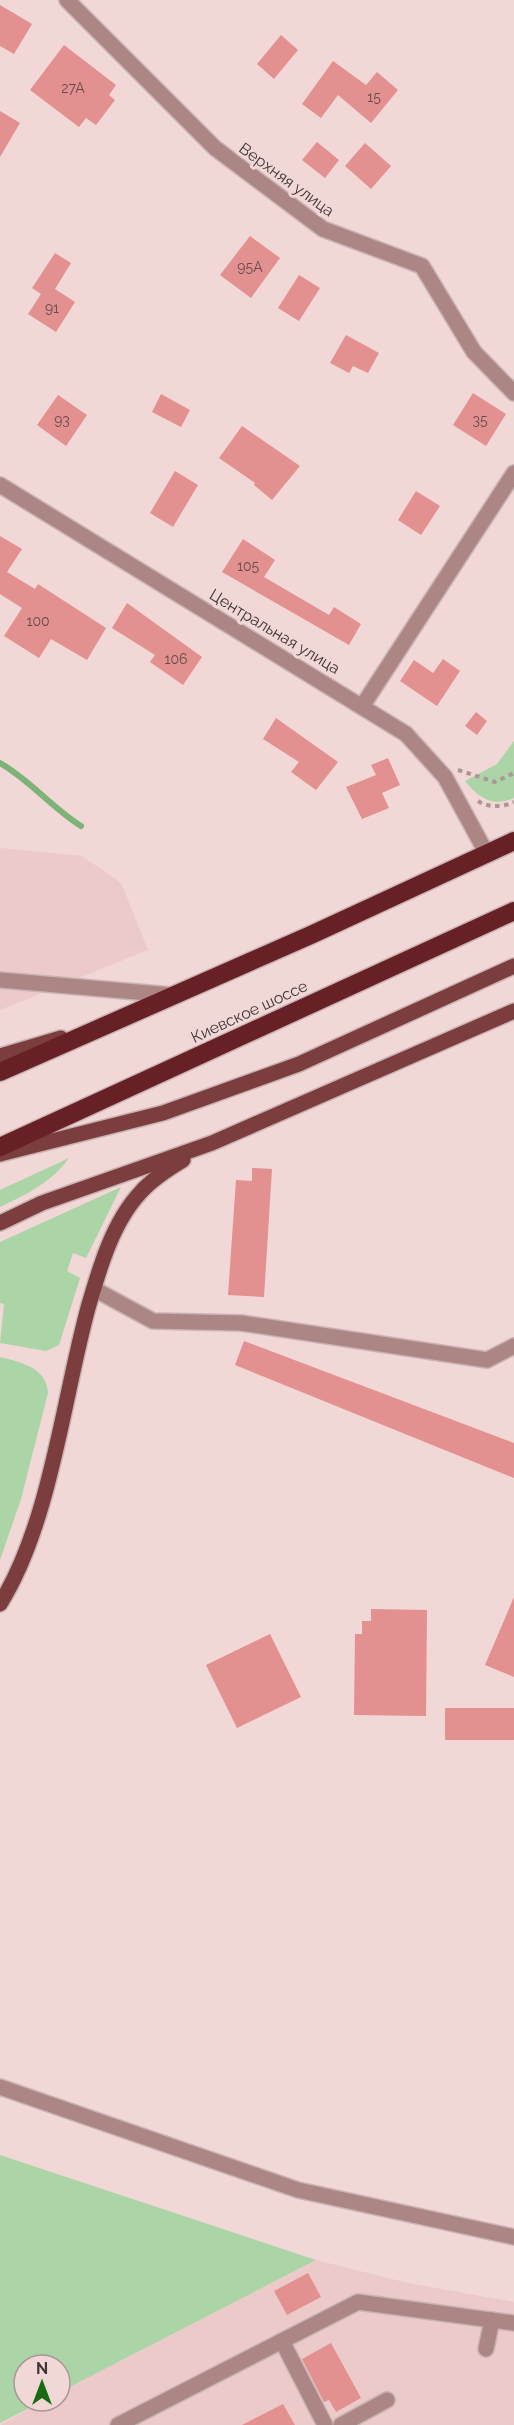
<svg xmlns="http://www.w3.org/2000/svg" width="514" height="2425" font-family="Raleway,sans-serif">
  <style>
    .built { fill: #eccac9 }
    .green { fill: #abd5a6 }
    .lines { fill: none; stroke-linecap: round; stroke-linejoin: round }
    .stream { stroke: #7db377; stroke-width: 6 }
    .building { fill: #e39090 }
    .minor-casing { stroke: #cab3b3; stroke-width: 18 }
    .major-casing { stroke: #cab3b3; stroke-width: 18 }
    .highway-casing { stroke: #cab3b3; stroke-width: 21 }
    .path { stroke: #aa9796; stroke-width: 4; stroke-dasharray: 4.5 4.5; stroke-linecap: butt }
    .minor { stroke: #ab8685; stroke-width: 15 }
    .major { stroke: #7b3d3e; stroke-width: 15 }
    .highway { stroke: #672025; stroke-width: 18 }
    .labels { text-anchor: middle; stroke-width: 6; stroke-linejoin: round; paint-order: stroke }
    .number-label { font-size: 14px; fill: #684c4c }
    .street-label { font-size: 16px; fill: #3f3535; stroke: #f1d7d6 }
  </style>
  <rect width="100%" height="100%" fill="#f1d7d6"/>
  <g class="built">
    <path d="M0 848 82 856 121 883 148 950 0 1010Z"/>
    <path d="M316 2260 408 2283 514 2302V2425H0L43 2401H60V2392Z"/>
  </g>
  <g class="green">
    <path d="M514 741V798C492 808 478 797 465 781L497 764Z"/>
    <path d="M69 1158C51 1183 27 1194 0 1207V1190Z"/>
    <path d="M121 1187 86 1258 73 1253 67 1271 80 1278 59 1345 46 1351 0 1343 4 1304 0 1303V1242Z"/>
    <path d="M0 1357C21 1362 47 1368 48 1393L21 1499 0 1560Z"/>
    <path d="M0 2155 316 2260 60 2392V2365H24V2401H43L0 2423Z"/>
  </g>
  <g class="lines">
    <path class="stream" d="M0 763C30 780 52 808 81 826"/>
  </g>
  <g class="building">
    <path d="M0 5 32 24 14 54 0 46Z"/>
    <path d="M281 35 298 50 274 79 257 64Z"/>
    <path d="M64 45 116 85 109 95 115 100 96 125 86 118 79 127 30 90Z"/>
    <path d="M333 61 366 85 377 72 398 90 371 123 338 95 321 118 302 104Z"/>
    <path d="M0 111 20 123 0 157Z"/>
    <path d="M317 142 339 160 325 178 302 160Z"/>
    <path d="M365 143 391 166 371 189 345 166Z"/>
    <path d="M250 236 280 258 251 298 220 275Z"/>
    <path d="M55 253 71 263 55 289 75 302 56 332 28 314 41 294 32 288Z"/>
    <path d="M299 275 320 288 299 321 278 308Z"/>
    <path d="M346 335 379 353 368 373 353 366 349 373 330 363Z"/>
    <path d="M473 393 506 414 486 446 453 425Z"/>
    <path d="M161 394 190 410 181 427 152 412Z"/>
    <path d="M58 395 87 415 66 446 37 425Z"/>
    <path d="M242 426 300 466 272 500 254 485 255 483 219 458Z"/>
    <path d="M175 471 198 485 173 527 150 513Z"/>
    <path d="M416 491 440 506 421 535 398 520Z"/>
    <path d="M0 536 22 549 7 572 35 589 38 584 106 628 87 660 51 639 39 658 4 636 22 608 0 594Z"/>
    <path d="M243 539 275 560 264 577 329 615 334 607 361 624 349 645 222 572Z"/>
    <path d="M127 603 202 657 183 685 150 662 155 655 112 628Z"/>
    <path d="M443 659 460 671 437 706 400 681 414 660 433 673Z"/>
    <path d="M476 712 487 721 477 735 465 726Z"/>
    <path d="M276 718 338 762 316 790 291 772 299 762 263 739Z"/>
    <path d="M388 758 400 785 382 793 389 808 362 819 346 787 376 775 371 765Z"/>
    <path d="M252 1168 272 1169 264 1297 228 1295 236 1180 252 1181Z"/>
    <path d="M244 1341 514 1443V1478L235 1365Z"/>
    <path d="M514 1597V1677L485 1665Z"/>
    <path d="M371 1609 427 1610 426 1716 354 1715 355 1634H362V1621H371Z"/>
    <path d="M270 1634 301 1697 237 1728 206 1665Z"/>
    <rect x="445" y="1708" width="69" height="32"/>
    <path d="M308 2273 321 2297 287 2315 274 2291Z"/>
    <path d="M331 2343 361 2398 336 2412 329 2400 324 2402 302 2359Z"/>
    <path d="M283 2404 295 2425H242Z"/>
  </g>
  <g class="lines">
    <g class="minor-casing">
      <g id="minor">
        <path d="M67 0 215 148 323 229 422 266 474 352 514 393"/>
        <path d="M0 485 406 734 445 777 487 854"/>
        <path d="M363 705 514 473"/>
        <path d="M0 980 171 995"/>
        <path d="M94 1289 153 1321 241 1323 487 1360 514 1346"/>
        <path d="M0 2087 298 2190 514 2237"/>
        <path d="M282 2341 325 2425"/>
        <path d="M486 2349 492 2320"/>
        <path d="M118 2425 358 2302 514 2323"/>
        <path d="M341 2425 387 2400"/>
      </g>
    </g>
    <g class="major-casing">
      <g id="major">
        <path d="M0 1056 61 1038"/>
        <path d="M0 1154 163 1113 299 1064 514 966"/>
        <path d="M0 1223 42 1203 212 1143 514 1011"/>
        <path d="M0 1604C50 1524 63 1400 88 1308 99 1270 112 1223 140 1193 151 1180 168 1169 183 1160"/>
      </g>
    </g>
    <g class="highway-casing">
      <g id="highway">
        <path d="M0 1072 313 934 514 841"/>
        <path d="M0 1147 514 911"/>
      </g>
    </g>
    <g class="path">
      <path d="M458 770 495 782 514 773"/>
      <path d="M478 801C488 808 503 807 514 802"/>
    </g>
    <use href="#minor" class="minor"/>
    <use href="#major" class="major"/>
    <use href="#highway" class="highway"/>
  </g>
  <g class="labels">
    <g class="number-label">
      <text x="73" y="93">27А</text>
      <text x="374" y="102">15</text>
      <text x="250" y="272">95А</text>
      <text x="52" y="313">91</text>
      <text x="62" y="425">93</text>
      <text x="480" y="425">35</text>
      <text x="248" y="571">105</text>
      <text x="38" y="626">100</text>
      <text x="176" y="664">106</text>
    </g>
    <g class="street-label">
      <text transform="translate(287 179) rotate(36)" y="6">Верхняя улица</text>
      <text transform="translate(275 631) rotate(31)" y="6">Центральная улица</text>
      <text transform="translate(249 1011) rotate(-25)" y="6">Киевское шоссе</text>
    </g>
  </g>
  <g transform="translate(42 2383)"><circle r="28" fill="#f1d7d6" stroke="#aa9696" stroke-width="1.5"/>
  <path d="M0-4.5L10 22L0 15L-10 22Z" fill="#176b12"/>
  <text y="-9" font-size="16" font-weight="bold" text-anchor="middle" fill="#3f3535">N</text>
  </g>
</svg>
